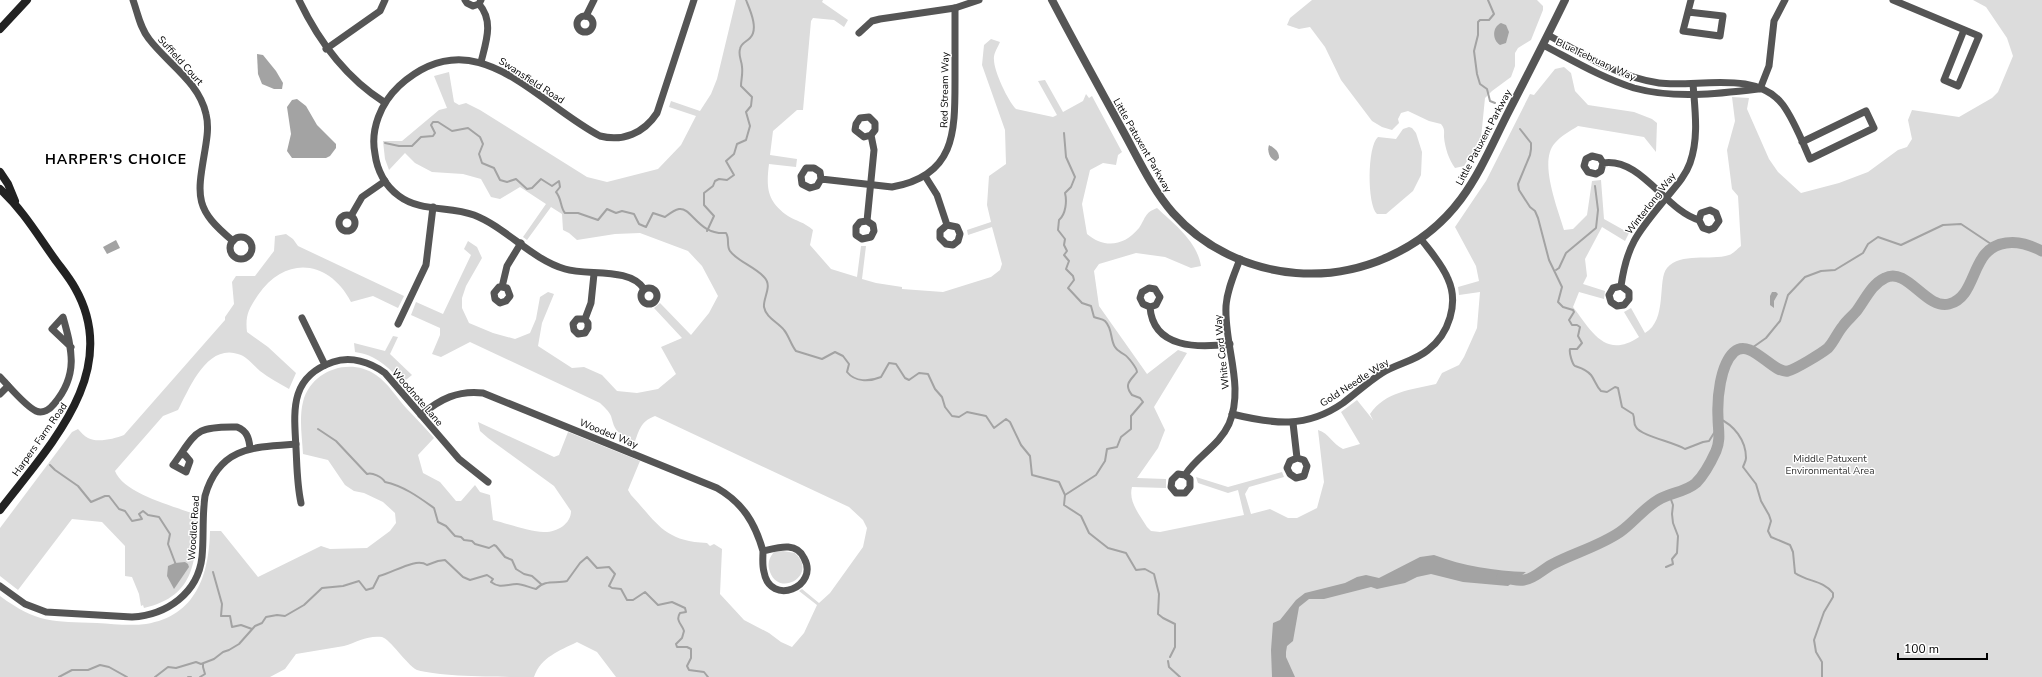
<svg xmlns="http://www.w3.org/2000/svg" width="2042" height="677" font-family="'Nunito Sans',sans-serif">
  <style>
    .green { fill: #dcdcdc }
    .water { fill: #a3a3a3 }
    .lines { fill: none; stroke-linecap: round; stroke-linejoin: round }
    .stream { stroke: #a3a3a3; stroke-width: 2 }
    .river { stroke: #a3a3a3; stroke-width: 11 }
    .minor { stroke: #555; stroke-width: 7 }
    .tertiary { stroke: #555; stroke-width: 8 }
    .secondary { stroke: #222; stroke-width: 8 }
    .labels { text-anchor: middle; stroke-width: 3; stroke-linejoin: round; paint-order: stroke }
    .street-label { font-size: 10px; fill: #000; stroke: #fff }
    .park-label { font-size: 10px; fill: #333; stroke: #fff }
    .district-label { font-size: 14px; font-weight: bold; letter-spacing: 1px; fill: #000; stroke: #fff }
  </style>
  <rect width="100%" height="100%" fill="#fff"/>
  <g class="green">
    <path d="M736 0H823L822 2 848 20 844 27 834 20 813 18 811 21 803 110H797L773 131 770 155 797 159 796 167 769 164C766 188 767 201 788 216 796 221 804 222 813 230L810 245 831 269 857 277 861 246H866L862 279 876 283 902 287V289L943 292 991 277 1000 270 1002 264 992 227 968 235 967 230 991 222 987 205 989 176 1006 164 1005 130 982 65 984 45 991 39 1000 42C998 47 993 54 994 60 994 71 1008 101 1016 109L1053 117 1057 115 1038 81 1045 80 1063 112 1083 101 1086 94 1089 98 1092 96 1122 152 1118 155 1116 165 1103 163 1090 170 1082 204 1087 234C1105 249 1124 246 1139 228 1146 218 1144 213 1157 208 1174 224 1197 241 1201 266L1191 268 1165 257 1136 253 1099 264 1094 271 1099 306 1147 374 1178 350 1187 353 1154 407 1165 430 1158 448 1137 478 1166 479V488L1132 487C1128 502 1140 515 1147 527L1151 531 1160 532 1244 515 1238 490 1228 493 1198 483 1196 477 1228 487 1282 472 1284 477 1249 487 1245 494 1251 514 1270 509 1288 518H1297L1317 508 1324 482 1318 430C1329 433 1332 444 1343 449L1360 444 1341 412 1357 400 1373 420 1370 414C1386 391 1411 390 1436 384L1442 373 1459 365 1464 357 1477 328 1480 292 1459 295 1458 287 1479 281 1476 266 1455 227 1486 181 1530 94 1534 95 1555 69 1564 67 1571 73 1575 91 1588 105 1634 112 1652 119 1657 123 1656 152 1644 137 1578 126C1570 131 1561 136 1555 143 1538 161 1558 209 1564 230L1573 229 1587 215 1592 181 1601 180 1604 219 1629 233 1625 241 1602 227 1585 259 1587 276 1583 284 1605 291 1604 299 1579 292 1573 307C1591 330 1605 360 1639 337L1624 312 1631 308 1645 333C1668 320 1657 279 1667 268 1681 252 1710 261 1729 255 1733 254 1737 249 1741 246L1738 196 1732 189 1727 150 1735 121 1732 97 1749 98 1747 109 1769 159 1778 172 1801 193 1839 183 1868 172 1898 150 1907 147 1912 139 1908 120 1912 110 1959 117 1992 98 1998 92 2013 56 2007 38 1986 7 1973 0H2042V677H616L597 652 577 642C559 651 541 657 534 677 506 677 440 677 417 670 406 664 390 639 382 637 368 635 357 642 344 646 328 649 312 651 296 654L285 669 270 677H0V596C38 624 52 621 97 623 113 624 130 626 146 624 196 616 209 575 210 531H221L258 577 321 546 330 549 367 548 390 531 396 523 395 513 383 502 364 493 354 491 345 485 328 460 303 454C302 437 299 418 303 402 311 370 350 357 376 375 388 383 397 398 407 409 416 418 425 428 434 438L418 455 423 473 440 482 456 501H461L475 485 480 492 490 495 493 520C505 523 534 533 545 532 557 532 571 524 571 511L554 486 488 438 480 431 478 422 554 457 559 455 568 432 640 461 628 490 631 495C658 524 664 541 707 543L710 546 714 544 722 549 720 594 744 620 769 633 781 642 792 647 804 633 817 605 799 591 802 589 819 603 830 593 863 547 867 528 863 520 849 507 655 416C639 422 639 432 633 447L622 442 624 436C614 430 614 426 611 416 609 411 604 407 600 403L470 342 441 357 432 354 440 335V328L411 315 416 302 443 314 471 255 464 249 468 241 477 247 482 258 466 286 462 298V308L469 323 493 333 515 339 530 333 536 319 540 297 548 292 554 294 542 323 538 346 572 368 584 367 602 375 617 391 637 393 658 389 676 374 661 347 682 338 654 308 660 303 691 335 709 313 718 296 702 266 688 251 640 233 615 234 577 240 569 233 563 230 562 214 551 207 527 240 523 237 546 204 520 187 500 199 491 197 481 179 463 174 432 172 415 163 405 153 389 170 385 159 383 141H402L439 110 447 108 434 76 449 72 454 102 459 105 466 103 480 110 587 177 607 182 658 169 681 145 696 116 669 107 671 101 700 111 711 94 717 79Z"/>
    <path d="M1312 0H1537L1543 6V10L1531 40 1518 48 1515 53V66L1511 77 1492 91 1485 98 1481 138 1464 166 1455 168C1449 160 1445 148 1444 137 1444 131 1445 129 1441 124L1429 121 1408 111 1401 113 1398 119 1399 123 1392 130 1382 127 1372 121 1341 80 1325 47 1310 27 1299 29 1287 25 1290 18Z"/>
    <path d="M1409 127 1412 128 1416 133 1422 152 1421 175 1413 191 1386 214H1377C1367 205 1367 146 1378 137L1396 139 1403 129Z"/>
    <path d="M286 234 293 239 298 246 404 296 398 308 373 296 351 302C329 260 286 255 258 295 249 309 245 315 247 332L268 347 296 373 289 389C279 383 269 378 260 371 254 366 248 358 241 355 208 341 190 387 178 410L163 416 115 471C124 494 174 506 197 515 196 558 197 596 144 608L143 605 141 606 139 594 132 577 125 576V546L102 522 72 519 18 590 0 576V528L72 432 78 429C81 432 84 436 88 438 97 443 114 439 124 435L225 320V317L234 304 232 282 236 276H255L274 251 275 236Z"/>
    <path d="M393 336 398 337 390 354 412 375 402 383C389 367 376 355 355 352L354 343 385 351Z"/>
    <path d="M783 551 795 553C819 575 779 598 770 572 767 564 769 558 774 552Z"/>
  </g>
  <g class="water">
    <path d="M1501 23 1506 25 1509 32 1506 43 1500 45C1492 40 1492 27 1501 23Z"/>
    <path d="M257 54 263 55 276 71 283 83 282 89H274L262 84 258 74Z"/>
    <path d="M297 99 306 106 317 125 336 144V148L330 156 326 158H292L287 151 291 134 287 107 292 100Z"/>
    <path d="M1269 145C1274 148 1279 151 1279 158L1276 161C1269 159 1267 150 1269 145Z"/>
    <path d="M116 240 120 248 107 254 103 247Z"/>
    <path d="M1772 292H1776L1778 294 1774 301V308L1770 305V296Z"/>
    <path d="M1434 555C1463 566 1495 571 1526 572L1508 586 1463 582 1431 574 1417 577 1405 583 1377 589 1371 587 1324 599H1309L1299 607 1293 641 1287 646 1286 652V657L1295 677H1272L1271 650 1273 623 1280 620 1296 600 1305 593 1345 583 1357 577 1366 575 1379 578 1420 557Z"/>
    <path d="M185 562 188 564 189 567 174 589 167 576 168 566 175 563Z"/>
  </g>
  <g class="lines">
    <g class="stream">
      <path d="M1488 0 1494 14 1489 20H1480L1478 22V35L1474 51 1477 74 1480 84 1487 89 1490 101 1495 103"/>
      <path d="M1520 129 1531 143V149L1530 155 1518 184 1519 190 1530 207 1535 211 1538 218 1549 260 1562 287 1558 302 1563 307 1573 310 1574 312 1569 320 1572 325H1577L1580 327 1578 336 1582 343 1577 349H1570C1569 352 1572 364 1575 366 1581 368 1586 369 1591 375 1595 380 1596 386 1601 391L1607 392 1615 387 1618 388 1622 407 1633 414C1635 419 1633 423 1636 427 1641 436 1674 442 1685 449L1703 442 1709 441 1719 425"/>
      <path d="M1064 133 1066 157 1075 177 1071 187 1065 193C1067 201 1066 214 1059 220L1058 230 1065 239 1064 245 1067 251 1064 255 1069 261 1066 269 1073 276 1074 280 1068 288 1082 303 1091 306 1094 317C1098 319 1102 318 1105 321 1113 329 1110 340 1115 347 1117 351 1121 352 1125 355 1128 357 1137 368 1137 372 1131 380 1123 384 1132 395L1140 398 1143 402 1131 416V429L1121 437 1117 447 1107 449 1105 461 1096 475 1065 495"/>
      <path d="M385 143 399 146H412L421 137 433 136 435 133 431 125 433 122H438L452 131 468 128 480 137 483 144 479 154 482 163 494 168 500 180 507 182 516 179 527 189 532 188 541 179 552 186 559 181 560 187 556 192C562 199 560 207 565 213H578L598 220 607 209 616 213 622 211 634 214 639 224 646 227 653 213 665 217C669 214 674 210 679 209 692 207 698 235 726 233 730 239 726 245 730 251 737 261 755 267 764 277 773 286 763 297 764 307 766 318 778 322 784 330 789 336 791 345 796 351L822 359 835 352 843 356 849 364 847 372C855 382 869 382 881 377L889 363 896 364 905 378 909 380 919 373 928 374 935 389 942 397 945 407 952 416 959 417 967 412 986 416 994 428 1006 419 1010 422 1021 445 1030 456 1032 475 1059 482 1065 495 1064 505 1081 516 1089 533 1108 548 1126 553 1136 570 1145 569 1154 574 1159 594 1158 614 1163 618 1175 624V647L1170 657"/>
      <path d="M707 231 714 216 704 205V193L713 186 715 181 719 179 727 180 734 175 726 161 734 154 737 144 746 140 750 126 746 112 751 106 752 97 741 86C741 80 743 74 742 67 742 61 738 56 740 49 741 43 746 42 750 38 759 29 750 10 746 0"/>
      <path d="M1556 270 1559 268 1566 253 1596 228 1598 210 1595 186"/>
      <path d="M1749 350 1766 338 1780 321 1788 295 1805 277 1821 271 1835 270 1863 253 1868 244 1878 237 1901 245 1943 225 1961 224 1991 244H1998"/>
      <path d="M1718 418C1734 425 1746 440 1746 458 1746 461 1744 464 1743 467L1756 484 1761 501 1769 515 1771 521 1768 531 1771 537 1790 545 1793 552 1795 573C1808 582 1823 580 1833 593V597L1824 612 1814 640 1816 652 1822 662V677"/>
      <path d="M318 429 336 441 367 474C372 472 382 477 385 482 404 486 420 498 434 508L438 522 446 526 455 536 461 537 464 540 472 541 475 544 489 548 494 545 496 546 505 557 512 560 516 569 524 574 532 576 541 584"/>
      <path d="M50 465 55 470 78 486 91 502 105 496H109L119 509 125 511 132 521 142 519 139 514 143 511 148 515 159 517 170 534 168 544 176 565"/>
      <path d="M1666 567 1673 564 1672 559 1677 553 1678 536 1673 523 1672 514 1673 505 1669 494"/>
      <path d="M213 572 222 604 221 616H230L232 627 241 625 252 629"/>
      <path d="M1168 661 1169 667 1180 677"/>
      <path d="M59 677 72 670H88L100 665 109 667 127 677"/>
      <path d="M155 677 168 667 176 668 196 662 201 664 214 659 223 652 229 650 239 644 255 626 262 623 266 617 277 615 285 616 304 605 322 588 343 586 359 581 366 590 373 588 379 576C393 573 416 557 427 565L438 561 445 560 463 577 470 580 487 575 493 579 491 582C500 589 507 584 517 584 523 584 530 588 536 589 545 579 556 584 567 581L580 563 587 557 597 568 609 567 615 574 609 586 612 588 621 589 627 600H633L645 592 658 605 672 602 685 608 686 612 680 613C675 621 682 624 684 631L682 638 676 644 677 647H687L691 649V658L687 666 689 670 704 672 708 677"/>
      <path d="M188 677H191"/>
      <path d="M200 677 205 674 203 667V664"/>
    </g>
    <path class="river" d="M1502 577C1509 579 1517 581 1524 580 1534 579 1542 570 1551 565 1573 553 1598 547 1620 532 1633 523 1643 509 1658 500 1669 493 1686 492 1696 483 1704 475 1711 462 1716 451 1721 439 1718 430 1718 417 1717 399 1720 365 1734 352 1751 337 1772 374 1788 371 1796 369 1822 353 1828 348 1834 342 1837 333 1843 326 1847 320 1854 315 1858 309 1866 298 1872 284 1885 278 1907 266 1926 310 1949 304 1979 296 1969 248 2006 243 2019 241 2030 245 2042 251"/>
    <g class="minor">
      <path d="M133 0C138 14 140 28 149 39 168 64 199 82 206 114 209 126 207 138 205 150 197 197 194 209 233 241"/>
      <path d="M299 0C319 42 345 77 384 102"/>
      <path d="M465 0 467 3 473 6 479 4 481 0"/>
      <path d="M1893 0 1979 36 1958 86 1944 80 1964 30"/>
      <path d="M479 4C494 21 486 42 481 62"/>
      <path d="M1688 12 1723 16 1720 36 1683 31 1691 0"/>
      <path d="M586 16 594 0"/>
      <circle cx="585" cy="24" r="8"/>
      <path d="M859 33 872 21 880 19 955 8 979 0"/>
      <path d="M1548 35C1583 54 1618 77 1659 83 1696 88 1756 69 1783 105 1794 120 1802 141 1810 159L1874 128 1866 111 1802 142"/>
      <path d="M1543 45C1572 60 1602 78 1634 88 1674 99 1717 94 1758 89"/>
      <path d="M326 49 380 11 385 0"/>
      <path d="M1760 89 1769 66 1774 21 1785 0"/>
      <path d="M1603 163 1601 171 1596 174 1588 172 1584 166 1586 159 1592 156 1600 158 1603 163C1641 157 1666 211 1699 220L1703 228 1709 230 1714 228 1719 221 1716 213 1710 210 1701 213 1699 220"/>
      <path d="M925 176 937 195 947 225 940 231V238L946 244 953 245 958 241 960 234 957 227 947 225"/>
      <path d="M821 179 817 186 810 188 802 184 801 176 806 168H814L820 172 821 179 892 187C955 176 955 133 955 81 955 57 955 32 955 8"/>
      <circle cx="347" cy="223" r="8"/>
      <path d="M351 216 362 197 385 181"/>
      <path d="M867 221 873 225 874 231 871 237 862 239 856 235V227L860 222 867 221 874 150 871 135 864 137 855 130 856 124 860 118 869 117 875 123V130L871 135"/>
      <circle cx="241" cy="248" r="11"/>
      <path d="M1621 286 1613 288 1609 295 1611 302 1617 306 1624 305 1629 299V292L1621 286C1627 243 1639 231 1666 198 1675 187 1685 177 1690 163 1699 138 1695 110 1693 84"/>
      <path d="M502 287 507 288 510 296 506 301 500 303 495 299 494 293 499 287H502L507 266 521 243"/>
      <circle cx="649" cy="296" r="8"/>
      <path d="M644 289C630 267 588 276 565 269 531 259 507 228 474 215 450 206 420 212 399 196 385 186 377 170 375 154 370 129 381 103 399 86 475 17 535 102 600 136 623 142 644 133 657 113L694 0"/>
      <path d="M1150 307 1143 304 1140 298 1142 292 1149 288 1155 289 1160 297 1156 305 1150 307C1153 349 1199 348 1230 344"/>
      <path d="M302 318 325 365"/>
      <path d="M585 319 588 323V328L585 333 578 334 574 330 573 324 577 319H585L591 303 594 274"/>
      <path d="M398 324 426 265 433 207"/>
      <path d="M0 377C9 386 25 406 36 411 43 414 50 409 54 404 79 375 72 349 63 317L52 329 71 347"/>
      <path d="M0 394 8 386"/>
      <path d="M1232 414C1273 424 1306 429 1343 403 1356 393 1368 382 1382 373 1396 364 1415 361 1428 350 1449 334 1459 303 1448 279 1442 264 1430 251 1421 239"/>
      <path d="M421 415C440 399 458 390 483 393L717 488C743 503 755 523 763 551 777 548 796 541 804 558 820 587 770 607 764 572 762 565 763 558 763 551"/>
      <path d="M1293 423 1297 458 1304 460 1307 466 1304 476 1296 478 1290 474 1287 468 1290 461 1297 458"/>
      <path d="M181 454 185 455 190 461 186 472 173 465C197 432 194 426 237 427 247 431 249 438 250 448"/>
      <path d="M1185 475 1190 479V487L1185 493H1176L1171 487 1172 480 1178 474 1185 475C1197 456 1219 446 1229 424 1245 386 1224 346 1226 306 1227 290 1234 275 1240 259"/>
      <path d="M301 503C297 485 297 467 296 448 294 411 289 377 333 362 351 356 370 362 385 373L459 459 488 482"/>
      <path d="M0 586 25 604 46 612 132 617C167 615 198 593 202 557 204 537 202 516 205 496 219 447 253 447 296 444"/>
    </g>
    <path class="tertiary" d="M1052 0C1075 44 1099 87 1123 131 1138 158 1152 189 1173 213 1204 248 1249 269 1296 273 1359 278 1423 250 1461 199 1481 172 1494 140 1509 111 1528 74 1547 37 1565 0"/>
    <g class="secondary">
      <path d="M0 29 27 0"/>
      <path d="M0 172 8 184 15 201"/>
      <path d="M0 189C22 209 37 234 54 258 61 268 69 277 75 288 123 372 48 447 0 510"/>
    </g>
  </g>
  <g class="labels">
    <g class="street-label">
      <text transform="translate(1596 59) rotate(25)" y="4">Blue February Way</text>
      <text transform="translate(181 60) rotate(48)" y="4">Suffield Court</text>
      <text transform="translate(532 80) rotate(33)" y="4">Swansfield Road</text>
      <text transform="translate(944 90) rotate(-89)" y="4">Red Stream Way</text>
      <text transform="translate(1483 137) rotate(-62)" y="4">Little Patuxent Parkway</text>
      <text transform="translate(1143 145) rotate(60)" y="4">Little Patuxent Parkway</text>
      <text transform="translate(1650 203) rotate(-52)" y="4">Winterlong Way</text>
      <text transform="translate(1221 352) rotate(-96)" y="4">White Cord Way</text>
      <text transform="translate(1354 382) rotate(-33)" y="4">Gold Needle Way</text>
      <text transform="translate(418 397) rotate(49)" y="4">Woodnote Lane</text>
      <text transform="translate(609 433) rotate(22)" y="4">Wooded Way</text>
      <text transform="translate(39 439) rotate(-55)" y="4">Harpers Farm Road</text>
      <text transform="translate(193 528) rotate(-86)" y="4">Woodlot Road</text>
    </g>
    <g class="park-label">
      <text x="1830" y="462">Middle Patuxent<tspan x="1830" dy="12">Environmental Area</tspan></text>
    </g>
    <g class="district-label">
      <text x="116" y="164">HARPER'S CHOICE</text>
    </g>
  </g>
  <path d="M1898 653v6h89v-6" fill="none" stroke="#000000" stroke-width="2"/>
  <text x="1904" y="653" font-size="12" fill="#000000" stroke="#ffffff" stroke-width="3" paint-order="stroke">100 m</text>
</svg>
